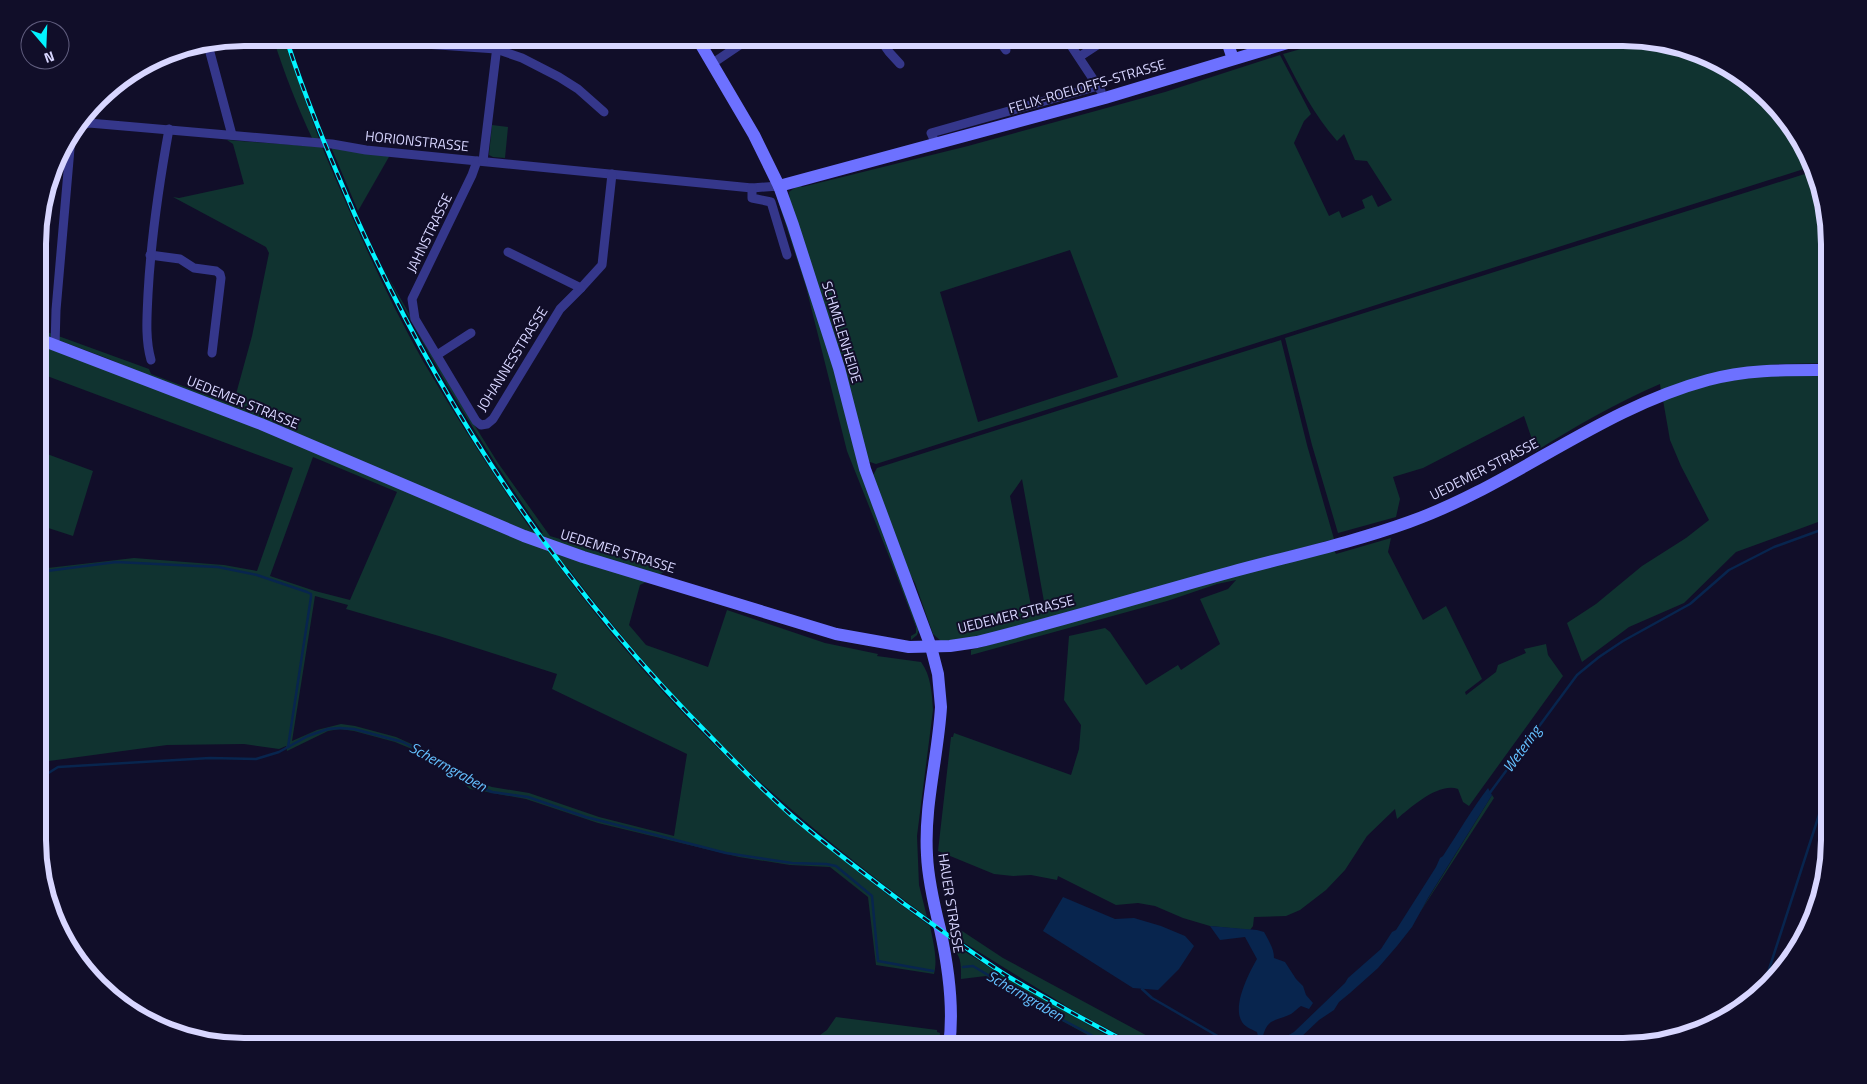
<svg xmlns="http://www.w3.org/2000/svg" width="1867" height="1084" font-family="'Titillium Web',sans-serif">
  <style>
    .green { fill: #103330; fill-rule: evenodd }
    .water { fill: #08254e }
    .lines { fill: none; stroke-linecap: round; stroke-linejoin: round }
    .stream { stroke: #08254e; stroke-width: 2.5 }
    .street { stroke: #35378b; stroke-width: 9 }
    .secondary { stroke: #6d71ff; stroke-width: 12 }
    .rail-casing { stroke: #02f4ff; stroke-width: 4.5 }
    .rail { stroke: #110e29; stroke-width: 2.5; stroke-dasharray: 8; stroke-linecap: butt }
    .labels { text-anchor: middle; stroke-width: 4; stroke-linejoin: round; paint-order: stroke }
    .street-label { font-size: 14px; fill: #d8d6ff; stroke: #110e29 }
    .water-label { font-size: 15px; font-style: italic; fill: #64c0ff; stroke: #110e29 }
    .rim { fill: none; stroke: #d8d6ff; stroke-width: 6 }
  </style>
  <rect width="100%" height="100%" fill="#110e29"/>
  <g class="green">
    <path d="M273 38H283L319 139 312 138C297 106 284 72 273 38Z"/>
    <path d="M1340 38H1623L1676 45 1726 65 1769 98 1802 141 1810 167 876 464 867 461 790 202 789 192 800 184 802 187 968 146 1165 92 1280 55 1311 114 1304 121 1294 143 1329 216 1339 211 1342 218 1365 208 1362 200 1372 195 1378 207 1392 200 1367 161 1355 160 1344 134 1337 141C1314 115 1299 85 1283 54ZM1070 250 1118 377 978 422 940 292Z"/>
    <path d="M492 125 508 127 505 158 493 157 489 155Z"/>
    <path d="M227 140 322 147C353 220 384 292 423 361 457 419 494 476 532 531L543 533C484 450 432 364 386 273L452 389 498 463 550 536 666 571 658 575 547 541 148 377 109 359 39 333V329L149 369 151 374 233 405 252 336 269 253 266 247 173 197 179 198 244 184 233 144Z"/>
    <path d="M331 147 390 155 358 211Z"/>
    <path d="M1811 172 1829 231V363L1780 364 1741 368 1661 391 1660 384C1616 403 1576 426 1536 451L1524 416 1423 468 1393 477 1400 499 1396 517 1338 533 1312 445 1285 338Z"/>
    <path d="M777 198 780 199 919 630 917 635 911 640V636L916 633V627L896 574 847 451 806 287Z"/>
    <path d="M1281 340 1307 445 1334 539 970 639 942 642 933 634 915 583 901 559 872 477 877 468ZM1022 479 1045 607 1032 611 1010 496Z"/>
    <path d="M39 344 650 580 640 585 629 625 646 645 708 667 727 610 825 643 878 654 877 656 921 662C931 675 932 694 933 710L917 836 919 885 927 917C864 871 803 822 745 768 681 707 621 638 567 567L558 565C661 705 789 824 930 926 933 941 938 959 934 974L876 965 868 897 830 867 790 865 739 857 598 823 526 799 470 789 451 773 412 749 395 742 354 731 340 729 328 731 287 751 286 746 279 749 244 744 167 745 49 761 39 771V569L134 558 224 565 257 571 293 468 39 373ZM313 457 397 492 350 600 315 591 270 576ZM315 596 348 605 346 609 439 636 557 674 552 689 687 754 674 836 599 817 529 793 492 787 477 782 418 747 396 737 355 726 341 724 317 730 292 741Z"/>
    <path d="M1829 373V518L1736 552 1684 603 1629 627 1582 662 1567 623 1596 604 1642 566 1686 538 1709 520 1681 466 1670 440 1663 400 1690 390 1745 377Z"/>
    <path d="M39 451 93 471 73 536 39 525Z"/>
    <path d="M1391 538 1388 552 1423 620 1446 606 1482 679 1465 692 1466 695 1496 672 1498 665 1526 653 1524 649 1546 644 1548 655 1563 676 1469 806 1463 802 1458 789C1439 782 1411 807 1397 819L1395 809 1367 836 1345 870 1326 890 1300 910 1286 916 1254 917 1253 926 1250 930 1210 926 1183 918 1155 906 1138 903 1116 905 1058 876 1057 880 1031 875 1013 876 994 874 938 851 951 737H953L954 733 1071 775 1079 749 1081 725 1064 700 1069 636 1105 628 1110 632 1146 685 1178 665 1181 670 1220 644 1200 599 1228 589 1236 580 1217 584 1167 601 971 655V650L986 646 1081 617 1334 550 1336 554Z"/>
    <path d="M1492 795 1494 798 1415 920Z"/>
    <path d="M950 923 1003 958 1166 1046H1140L1074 1011 950 934Z"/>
    <path d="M951 943 999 973 1125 1046H1108L1062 1021 986 976 961 979C961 966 962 957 952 947Z"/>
    <path d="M836 1017 937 1030V1032L940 1033 939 1046H805L827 1030Z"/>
  </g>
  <g class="water">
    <path d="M1488 788 1492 795 1428 898 1412 927 1397 946 1378 968 1350 993 1339 1002 1334 1010 1319 1020 1299 1039 1287 1046H1269L1294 1032 1345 983 1348 978 1381 949 1392 932 1396 930 1436 867 1440 858 1443 856C1458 833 1472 809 1488 788Z"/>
    <path d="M1063 897 1115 919 1134 918 1161 926 1185 936 1194 946 1179 969 1158 990 1133 988 1043 931Z"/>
    <path d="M1210 926 1257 930 1264 932C1269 941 1274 949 1274 958L1285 962 1296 979 1303 986 1306 995 1313 1003 1309 1009 1301 1006C1298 1008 1294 1012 1291 1014 1275 1022 1267 1017 1262 1040H1259L1257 1032C1251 1029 1244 1027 1241 1020 1233 1004 1249 973 1257 959L1245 937 1220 940Z"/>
  </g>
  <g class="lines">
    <g class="stream">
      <path d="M39 572 116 562 218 567 257 575 307 592 311 594V597L288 747 308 736 328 729 339 728 354 729 403 742 441 762 466 781 492 792 528 797 586 817 726 853 792 863 826 864 836 866 872 896 878 961 933 971"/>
      <path d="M39 779 58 767 210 758 256 759 279 752 288 747"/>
      <path d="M1489 794 1577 675 1599 657 1623 641 1690 604 1729 570 1774 547 1829 527"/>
      <path d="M963 967 973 966 1063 1020 1112 1046"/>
      <path d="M1142 989 1152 998 1221 1038"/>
      <path d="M1762 991 1829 784"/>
    </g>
    <g class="street">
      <path d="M338 38 496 49 522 58 559 77 578 89 604 112"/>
      <path d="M879 38 889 52 900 64"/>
      <path d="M997 38 1006 50"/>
      <path d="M1066 38 1101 91"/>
      <path d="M208 45 232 135"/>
      <path d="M1079 57 1108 38"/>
      <path d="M713 63 750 38"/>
      <path d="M80 126 89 123 332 144 366 150 752 188 779 186"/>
      <path d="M936 144 931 133 1098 86"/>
      <path d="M477 161 472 175 412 299 415 319 476 421 481 425 487 424 493 419 560 309 581 288 602 265 612 174"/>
      <path d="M483 161 498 38"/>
      <path d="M752 188V198L771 202 787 255"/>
      <path d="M508 252 581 288"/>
      <path d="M150 255 180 259 194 268 216 271 220 274 221 278 212 353"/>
      <path d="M55 346 56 310 71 137"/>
      <path d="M437 355 471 333"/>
      <path d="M151 360C145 339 147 316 148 294 151 238 159 184 169 129"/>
    </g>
    <g class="secondary">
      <path d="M697 38 754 135 779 186 793 225 839 368 865 469 931 647 938 674 941 707C938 757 924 805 927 855 928 880 934 905 940 929 948 965 954 1010 949 1046"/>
      <path d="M1226 38 1233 59"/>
      <path d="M779 186 1105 98 1304 38"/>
      <path d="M39 339 261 424 524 536 583 557 836 634 909 647 950 646 977 642C1062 621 1146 595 1231 572 1290 556 1351 543 1409 522 1513 485 1600 409 1708 380 1747 369 1788 370 1829 370"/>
    </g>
    <g class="rail-casing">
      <path id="rail" d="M286 38C305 98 330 157 355 215 443 410 562 588 713 739 738 765 764 791 791 815 827 846 865 874 903 903 938 928 973 954 1009 977 1050 1001 1092 1024 1134 1046"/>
    </g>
    <use href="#rail" class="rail"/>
  </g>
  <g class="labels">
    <g class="street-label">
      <text transform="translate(1087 86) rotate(-16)" y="5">FELIX-ROELOFFS-STRASSE</text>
      <text transform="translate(417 141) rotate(6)" y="5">HORIONSTRASSE</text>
      <text transform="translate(429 233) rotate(-64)" y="5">JAHNSTRASSE</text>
      <text transform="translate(842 332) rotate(73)" y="5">SCHMELENHEIDE</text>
      <text transform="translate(512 359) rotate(-58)" y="5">JOHANNESSTRASSE</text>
      <text transform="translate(243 402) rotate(22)" y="5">UEDEMER STRASSE</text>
      <text transform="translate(1484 469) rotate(-27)" y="5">UEDEMER STRASSE</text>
      <text transform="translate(618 551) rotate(17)" y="5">UEDEMER STRASSE</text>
      <text transform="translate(1016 614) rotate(-14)" y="5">UEDEMER STRASSE</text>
      <text transform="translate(951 903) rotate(81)" y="5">HAUER STRASSE</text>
    </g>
    <g class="water-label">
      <text transform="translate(1522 749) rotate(-54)" y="5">Wetering</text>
      <text transform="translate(448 767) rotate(29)" y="5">Schermgraben</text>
      <text transform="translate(1025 996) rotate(30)" y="5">Schermgraben</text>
    </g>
  </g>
  <path d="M0 0H1867V1084H0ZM244 46H1623A198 198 0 0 1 1821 244V840A198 198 0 0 1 1623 1038H244A198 198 0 0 1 46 840V244A198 198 0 0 1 244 46Z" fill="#110e29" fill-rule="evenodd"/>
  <path class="rim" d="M244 46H1623A198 198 0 0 1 1821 244V840A198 198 0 0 1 1623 1038H244A198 198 0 0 1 46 840V244A198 198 0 0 1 244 46Z"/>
  <g transform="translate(45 45) rotate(161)"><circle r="24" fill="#110e29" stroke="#615e7f"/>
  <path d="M0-4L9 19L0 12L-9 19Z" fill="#02f4ff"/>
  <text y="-8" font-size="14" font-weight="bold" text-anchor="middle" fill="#d8d6ff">N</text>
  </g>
</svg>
